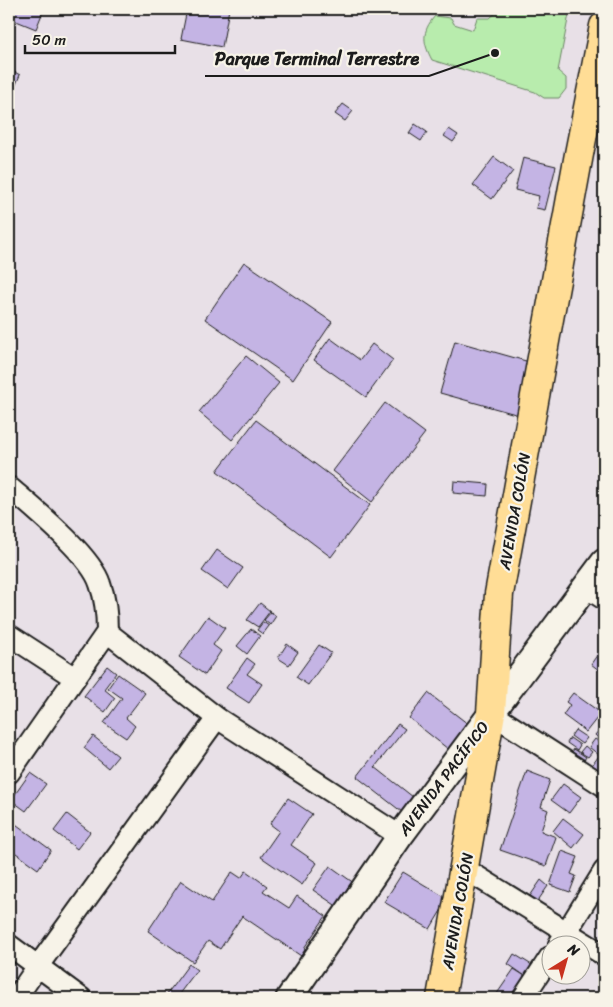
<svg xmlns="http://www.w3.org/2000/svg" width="613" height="1007" font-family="Sriracha,sans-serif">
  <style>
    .green { fill: #b8ecad; stroke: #6a8464 }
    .building { fill: #c4b4e4; stroke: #1c1c1c }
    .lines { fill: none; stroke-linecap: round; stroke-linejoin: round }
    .minor-casing { stroke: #1c1c1c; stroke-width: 24 }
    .tertiary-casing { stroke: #1c1c1c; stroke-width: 29 }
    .primary-casing { stroke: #1c1c1c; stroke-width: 31 }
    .minor { stroke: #f7f3e8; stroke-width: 20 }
    .tertiary { stroke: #f7f3e8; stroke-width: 25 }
    .primary { stroke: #ffdd96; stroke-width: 28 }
    .labels { text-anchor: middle; stroke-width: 4.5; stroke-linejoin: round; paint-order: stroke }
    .street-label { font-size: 16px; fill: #1c1c1c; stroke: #f7f3e8 }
    .leader { fill: none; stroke: #1c1c1c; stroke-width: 2 }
    .callout-dot { fill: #1c1c1c; stroke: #f7f3e8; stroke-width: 2 }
    .callout-label { font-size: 18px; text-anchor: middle; font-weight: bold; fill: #1c1c1c; stroke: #f7f3e8; stroke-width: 4.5; stroke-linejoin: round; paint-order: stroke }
  </style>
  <rect width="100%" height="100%" fill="#e8e0e7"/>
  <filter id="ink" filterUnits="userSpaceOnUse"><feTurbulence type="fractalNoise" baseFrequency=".02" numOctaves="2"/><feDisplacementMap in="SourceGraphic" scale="10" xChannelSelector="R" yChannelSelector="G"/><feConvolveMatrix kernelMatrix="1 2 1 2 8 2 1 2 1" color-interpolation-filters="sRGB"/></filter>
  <g filter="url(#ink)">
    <path class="green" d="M500 9H570L558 71 566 78V89L559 98H544L535 92 432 60C423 43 421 32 435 16L451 18 454 24 473 30 477 18H490Z"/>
    <g class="building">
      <path d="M9 9H44L36 29 9 18Z"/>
      <path d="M187 9H229L222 47 181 39Z"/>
      <path d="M9 69 20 75 10 98H9Z"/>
      <path d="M343 104 353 111 345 121 335 114Z"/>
      <path d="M415 124 427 132 421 141 409 133Z"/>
      <path d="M449 129 458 135 453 142 444 136Z"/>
      <path d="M494 157 513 171 492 199 473 185Z"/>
      <path d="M523 158 556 166 545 210 536 208 539 196 515 190Z"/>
      <path d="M244 262 332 322 293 380 205 319Z"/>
      <path d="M330 338 360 360 372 344 393 360 366 397 314 360Z"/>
      <path d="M455 341 533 363 519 415 440 393Z"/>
      <path d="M246 356 279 383 232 440 199 412Z"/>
      <path d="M385 403 425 433 372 502 333 471Z"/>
      <path d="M256 420 370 505 331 557 217 471Z"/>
      <path d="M454 481 488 484 487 496 453 493Z"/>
      <path d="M217 550 243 568 228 589 202 571Z"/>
      <path d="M260 603 270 611 258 627 247 620Z"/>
      <path d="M271 612 276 616 270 625 264 620Z"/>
      <path d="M208 616 225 628 213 645 221 651 205 675 179 657Z"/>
      <path d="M263 622 269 626 263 634 257 630Z"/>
      <path d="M251 629 260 636 247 654 237 646Z"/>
      <path d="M287 644 298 652 289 665 278 658Z"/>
      <path d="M319 645 331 653 308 685 296 677Z"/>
      <path d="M604 645V674L591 664Z"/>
      <path d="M247 658 255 664 247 674 262 684 249 703 226 688Z"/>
      <path d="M107 666 116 673 104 689 115 698 105 712 84 696Z"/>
      <path d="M118 674 145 693 126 718 135 726 126 738 104 723 122 698 108 688Z"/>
      <path d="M428 693 468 724 448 749 409 718Z"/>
      <path d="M573 693 601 713 586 732 563 715 570 705 566 702Z"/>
      <path d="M398 724 405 729 375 767 413 797 402 812 357 777Z"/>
      <path d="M604 724V743L595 735Z"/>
      <path d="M575 730 587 738 582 744 571 736Z"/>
      <path d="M93 736 118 756 108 768 84 748Z"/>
      <path d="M570 738 580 745 577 750 567 743Z"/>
      <path d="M595 739 604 745 599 755 589 747Z"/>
      <path d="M585 746 592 752 588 757 580 752Z"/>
      <path d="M574 749 586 757 582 763 570 755Z"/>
      <path d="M604 749V779L590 768Z"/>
      <path d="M527 771 550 780 541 807 548 810 541 831 556 837 546 866 500 850Z"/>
      <path d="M30 773 46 784 26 811 11 800Z"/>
      <path d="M563 784 581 797 569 813 551 800Z"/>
      <path d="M288 798 312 814 291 845 317 863 302 885 261 857 279 831 270 824Z"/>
      <path d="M67 814 90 832 77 849 54 831Z"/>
      <path d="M563 818 584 834 573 848 553 831Z"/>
      <path d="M13 822 51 850 38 869 9 848V828Z"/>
      <path d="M562 851 578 857 571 874 576 876 570 892 550 885Z"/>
      <path d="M330 866 358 886 341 909 313 890Z"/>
      <path d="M246 871 267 886 263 891 289 908 297 896 326 916 304 948 309 951 304 958 242 916 220 949 208 941 193 962 148 931 181 881 212 902 232 872 241 878Z"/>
      <path d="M403 872 448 899 430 929 384 902Z"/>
      <path d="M541 880 548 886 537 902 530 896Z"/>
      <path d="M514 954 535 967 528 978 508 964Z"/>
      <path d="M189 964 197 970 176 998H164Z"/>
      <path d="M514 969 528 978 514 998H494Z"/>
    </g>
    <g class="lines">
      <g class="minor-casing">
        <g id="minor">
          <path d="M9 487C33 508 91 555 100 584 106 600 107 616 107 632L9 773"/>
          <path d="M587 588 604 599"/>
          <path d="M107 632 217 718 400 836"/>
          <path d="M9 635 75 678"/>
          <path d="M491 713 604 786"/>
          <path d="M465 869 604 955"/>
          <path d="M559 944 604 871"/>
          <path d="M9 945 81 998"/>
          <path d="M16 998 38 966 217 718"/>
          <path d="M523 998 550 957"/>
        </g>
      </g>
      <g class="tertiary-casing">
        <path id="tertiary" d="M289 998 400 836 604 562"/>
      </g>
      <g class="primary-casing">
        <path id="primary" d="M441 998 491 713 499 594 579 154 604 26"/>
      </g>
      <use href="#minor" class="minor"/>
      <use href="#tertiary" class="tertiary"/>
      <use href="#primary" class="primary"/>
    </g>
  </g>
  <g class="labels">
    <g class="street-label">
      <text transform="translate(514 511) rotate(-80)" y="6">AVENIDA COLÓN</text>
      <text transform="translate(443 778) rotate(-53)" y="6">AVENIDA PACÍFICO</text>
      <text transform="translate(457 911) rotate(-80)" y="6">AVENIDA COLÓN</text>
    </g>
  </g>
  <path class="leader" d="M495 53L429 76H205"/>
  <circle class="callout-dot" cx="495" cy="53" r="5"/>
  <g class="callout-label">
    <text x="317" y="65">Parque Terminal Terrestre</text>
  </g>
  <rect width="613" height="1007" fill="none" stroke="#f7f3e8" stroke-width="30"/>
  <rect x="15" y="15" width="583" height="977" fill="none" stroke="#1c1c1c" stroke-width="2" filter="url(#ink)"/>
  <g transform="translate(566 960) rotate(37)"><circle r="24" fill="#f7f3e8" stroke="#9f9d96"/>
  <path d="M0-4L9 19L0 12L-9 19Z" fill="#c8321e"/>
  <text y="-8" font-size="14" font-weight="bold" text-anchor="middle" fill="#1c1c1c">N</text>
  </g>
  <path d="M25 45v8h150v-8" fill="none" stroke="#1c1c1c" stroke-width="2.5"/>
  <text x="32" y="45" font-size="15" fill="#1c1c1c" stroke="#f7f3e8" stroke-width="4" paint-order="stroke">50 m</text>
</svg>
